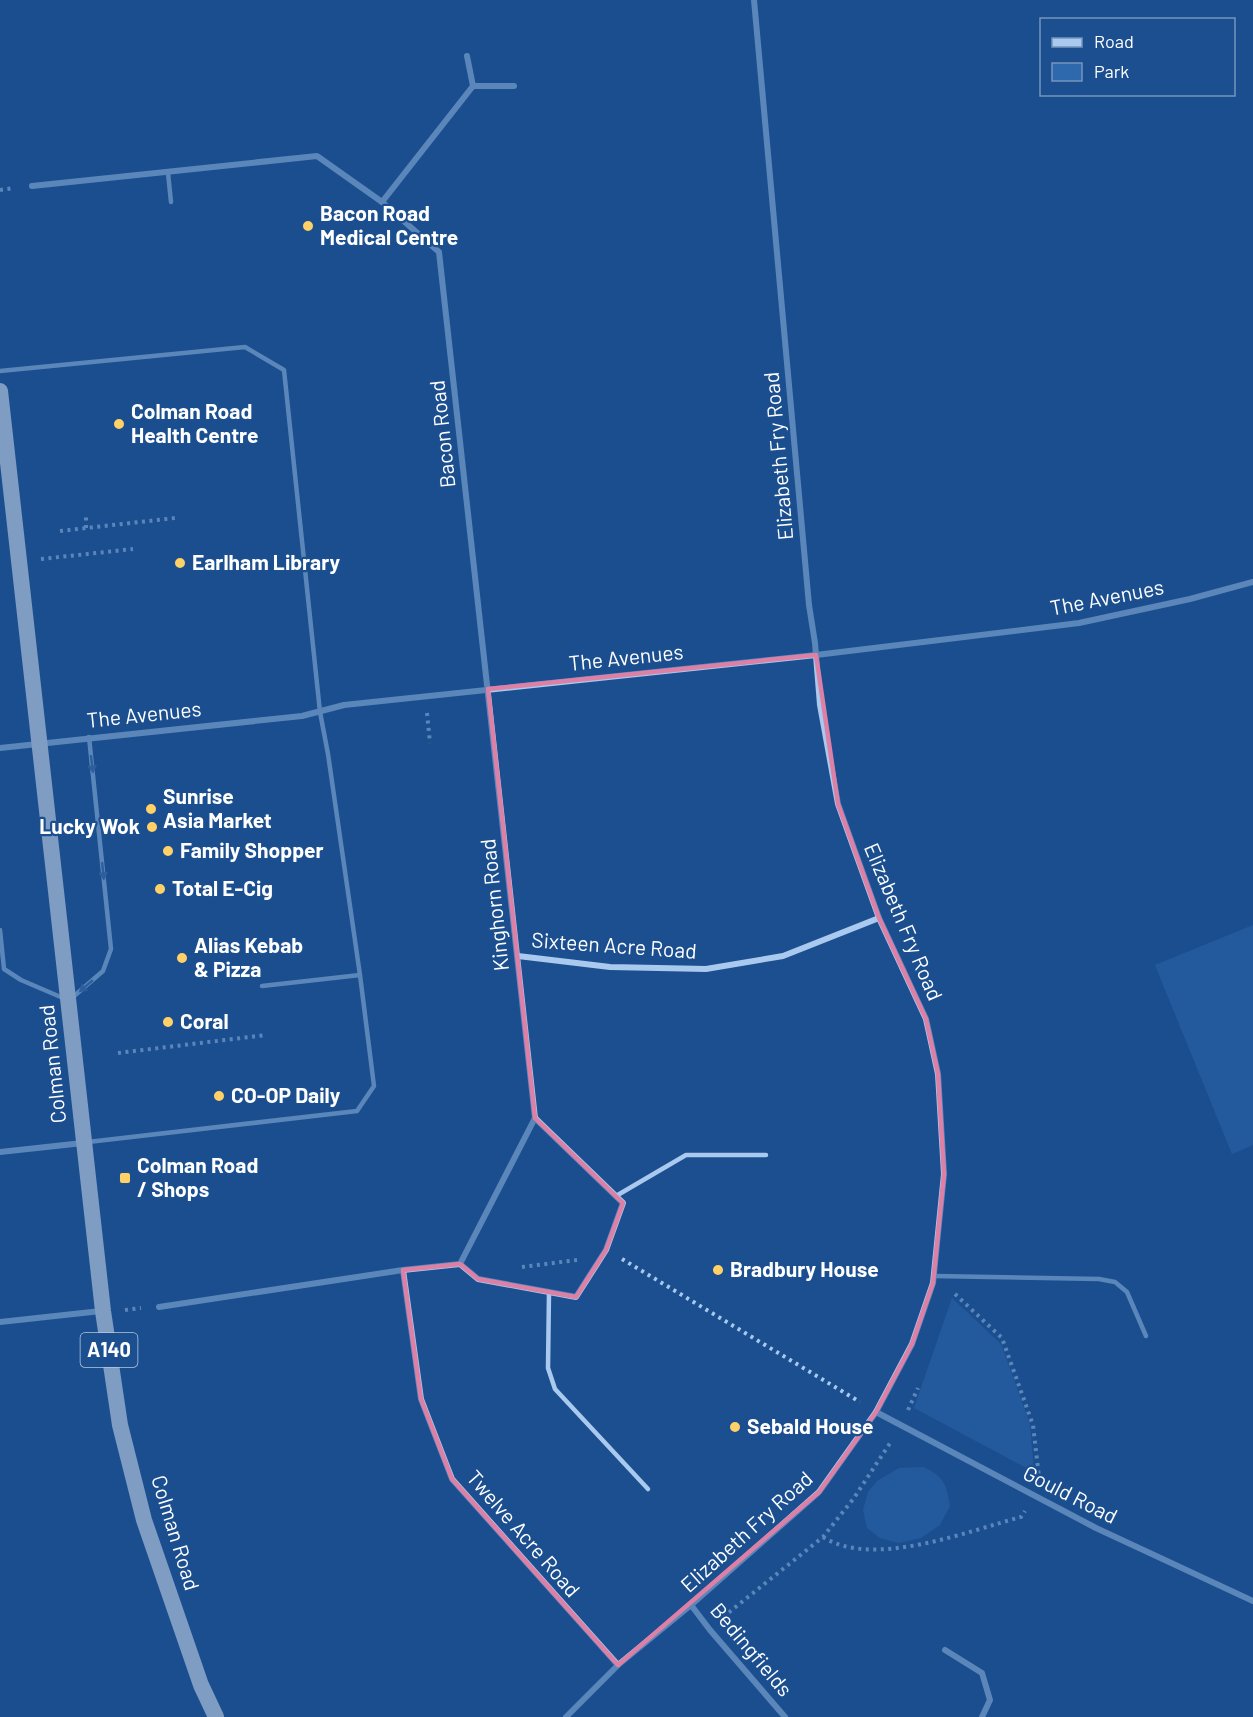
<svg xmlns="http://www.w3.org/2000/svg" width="1253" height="1717" font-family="Barlow,sans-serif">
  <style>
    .green { fill: #2e69ad }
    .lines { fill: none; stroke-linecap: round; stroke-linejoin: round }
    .path { stroke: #a9c9ee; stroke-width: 4; stroke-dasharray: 3 4.5; stroke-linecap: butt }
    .service { stroke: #a9c9ee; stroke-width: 4.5 }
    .minor { stroke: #a9c9ee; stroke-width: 6 }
    .trunk { stroke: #f8faff; stroke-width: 16 }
    .oneway { fill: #4674ac }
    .marked { fill: none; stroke: #dd80a5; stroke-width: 4.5; stroke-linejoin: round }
    .poi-dot { fill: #ffd166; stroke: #1b4f8f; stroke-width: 2 }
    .labels { text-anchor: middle; stroke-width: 4.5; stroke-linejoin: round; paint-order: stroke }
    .shield { fill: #1b4f8f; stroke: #bbcadd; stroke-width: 1.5 }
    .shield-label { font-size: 20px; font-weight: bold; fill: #fff }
    .poi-label { font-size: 21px; font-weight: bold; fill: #fff; stroke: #1b4f8f; text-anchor: start }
    .street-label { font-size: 21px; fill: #fff; stroke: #1b4f8f }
  </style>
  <rect width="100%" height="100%" fill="#1b4f8f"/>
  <g class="green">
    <path d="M1253 925V1145L1232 1154 1155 965Z"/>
    <path d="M952 1298 1001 1344 1030 1424 1034 1472 914 1408Z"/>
    <path d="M923 1467C945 1477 946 1484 950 1506L940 1525 921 1538 898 1543 880 1538 867 1528 863 1510 868 1492 877 1481 899 1468Z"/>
  </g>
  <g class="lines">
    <g class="path">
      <path d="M0 190 14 188"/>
      <path d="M86 528V516"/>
      <path d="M60 531 175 518"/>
      <path d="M41 559 133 549"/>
      <path d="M427 713 430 743"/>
      <path d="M118 1053 266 1035"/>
      <path d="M622 1259 860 1402"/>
      <path d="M522 1267 577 1260"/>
      <path d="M955 1294 1002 1338 1033 1425 1039 1477"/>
      <path d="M125 1310 141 1308"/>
      <path d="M908 1410 918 1388"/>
      <path d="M823 1537C873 1569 968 1531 1021 1517L1025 1511"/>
      <path d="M723 1617 823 1537 854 1498 892 1440"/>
    </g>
    <g class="service">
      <path d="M168 173 171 202"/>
      <path d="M0 371 245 347 284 370 320 712 328 754 360 975 374 1086 357 1111 88 1142"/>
      <path d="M0 930 4 969 21 980 63 998"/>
      <path d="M262 986 360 975"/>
      <path d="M73 997 103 971 111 949 89 737"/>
      <path d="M616 1196 686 1155H766"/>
      <path d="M934 1276 1099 1279 1115 1282 1127 1292 1146 1336"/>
      <path d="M549 1292 548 1368 555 1389 648 1489"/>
    </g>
    <g class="minor">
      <path d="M473 86H514"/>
      <path d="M32 186 317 156 382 202 439 252 535 1118 460 1264 403 1270 159 1307"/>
      <path d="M382 202 473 86 467 56"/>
      <path d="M0 748 302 716 344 705 816 655 1079 623 1190 599 1253 582"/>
      <path d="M518 956 610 967 706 969 783 956 879 918"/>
      <path d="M0 1152 83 1143"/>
      <path d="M460 1264 478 1279 576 1297 606 1250 623 1203 535 1118"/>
      <path d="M403 1270 421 1399 452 1479 618 1665"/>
      <path d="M0 1322 101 1311"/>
      <path d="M876 1412 1096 1528 1253 1601"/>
      <path d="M691 1605 710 1630 785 1717"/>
      <path d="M945 1650 982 1673 990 1700 982 1717"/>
      <path d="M566 1717 618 1665 691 1605 819 1492 876 1412 912 1344 933 1283 944 1174 938 1074 926 1019 879 918 838 804 820 705 815 643 809 605 754 0"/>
    </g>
    <path class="trunk" d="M0 391 103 1311 120 1425 144 1520 201 1685 216 1717"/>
  </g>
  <defs><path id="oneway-solid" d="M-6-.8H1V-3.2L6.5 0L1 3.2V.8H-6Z" transform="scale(1.5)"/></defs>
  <g class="oneway">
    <use href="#oneway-solid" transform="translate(92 764) rotate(83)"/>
    <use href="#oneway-solid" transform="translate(103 871) rotate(84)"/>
    <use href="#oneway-solid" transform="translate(86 986) rotate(139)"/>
  </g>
  <path d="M0 0H1253V1717H0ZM816 655 838 804 879 918 926 1019 938 1074 944 1174 933 1283 912 1344 876 1412 819 1492 618 1665 452 1479 421 1399 403 1270 460 1264 478 1279 576 1297 606 1250 623 1203 535 1118 488 689Z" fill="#1b4f8f" fill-opacity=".55" fill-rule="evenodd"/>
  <path class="marked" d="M816 655 838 804 879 918 926 1019 938 1074 944 1174 933 1283 912 1344 876 1412 819 1492 618 1665 452 1479 421 1399 403 1270 460 1264 478 1279 576 1297 606 1250 623 1203 535 1118 488 689Z"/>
  <g class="poi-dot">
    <circle cx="308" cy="226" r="6"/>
    <circle cx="119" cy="424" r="6"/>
    <circle cx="180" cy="563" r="6"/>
    <circle cx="151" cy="809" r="6"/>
    <circle cx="152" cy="827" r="6"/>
    <circle cx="168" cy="851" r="6"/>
    <circle cx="160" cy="889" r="6"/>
    <circle cx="182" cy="958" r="6"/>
    <circle cx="168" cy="1022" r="6"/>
    <circle cx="219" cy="1096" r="6"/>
    <rect x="119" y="1172" width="12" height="12" rx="3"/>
    <circle cx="718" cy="1270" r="6"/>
    <circle cx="735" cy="1427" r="6"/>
  </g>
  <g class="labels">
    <rect class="shield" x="80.5" y="1333" width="57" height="34" rx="4.5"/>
    <g class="shield-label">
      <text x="109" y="1357">A140</text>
    </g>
    <g class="poi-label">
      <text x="320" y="221">Bacon Road<tspan x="320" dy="24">Medical Centre</tspan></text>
      <text x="131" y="419">Colman Road<tspan x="131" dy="24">Health Centre</tspan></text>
      <text x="192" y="570">Earlham Library</text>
      <text x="163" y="804">Sunrise<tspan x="163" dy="24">Asia Market</tspan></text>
      <text x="140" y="834" text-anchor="end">Lucky Wok</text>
      <text x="180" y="858">Family Shopper</text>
      <text x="172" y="896">Total E-Cig</text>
      <text x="194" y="953">Alias Kebab<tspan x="194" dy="24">&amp; Pizza</tspan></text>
      <text x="180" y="1029">Coral</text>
      <text x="231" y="1103">CO-OP Daily</text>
      <text x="137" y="1173">Colman Road<tspan x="137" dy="24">/ Shops</tspan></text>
      <text x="730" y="1277">Bradbury House</text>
      <text x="747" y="1434">Sebald House</text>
    </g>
    <g class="street-label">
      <text transform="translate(443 434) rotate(-96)" y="7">Bacon Road</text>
      <text transform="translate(779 456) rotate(-95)" y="7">Elizabeth Fry Road</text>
      <text transform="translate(1107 598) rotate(-11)" y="7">The Avenues</text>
      <text transform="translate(626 658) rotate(-6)" y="7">The Avenues</text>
      <text transform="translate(144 715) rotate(-6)" y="7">The Avenues</text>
      <text transform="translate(495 905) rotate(-96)" y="7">Kinghorn Road</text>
      <text transform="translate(903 922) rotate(67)" y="7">Elizabeth Fry Road</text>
      <text transform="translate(614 946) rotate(4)" y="7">Sixteen Acre Road</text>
      <text transform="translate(53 1064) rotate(-96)" y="7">Colman Road</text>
      <text transform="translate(1070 1495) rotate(27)" y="7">Gould Road</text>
      <text transform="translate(747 1532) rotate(-42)" y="7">Elizabeth Fry Road</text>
      <text transform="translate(175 1533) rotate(73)" y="7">Colman Road</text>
      <text transform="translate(523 1534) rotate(49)" y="7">Twelve Acre Road</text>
      <text transform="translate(751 1650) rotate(50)" y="7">Bedingfields</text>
    </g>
  </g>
  <rect x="1040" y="18" width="195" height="78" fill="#1b4f8f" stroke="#7695bc" stroke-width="1.5"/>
  <rect x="1052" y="38" width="30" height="9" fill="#a9c9ee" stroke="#7695bc" stroke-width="1.5"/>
  <text x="1094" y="48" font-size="18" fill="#ffffff">Road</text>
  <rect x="1052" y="63" width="30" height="18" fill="#2e69ad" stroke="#7695bc" stroke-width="1.5"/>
  <text x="1094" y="78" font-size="18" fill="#ffffff">Park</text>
</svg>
